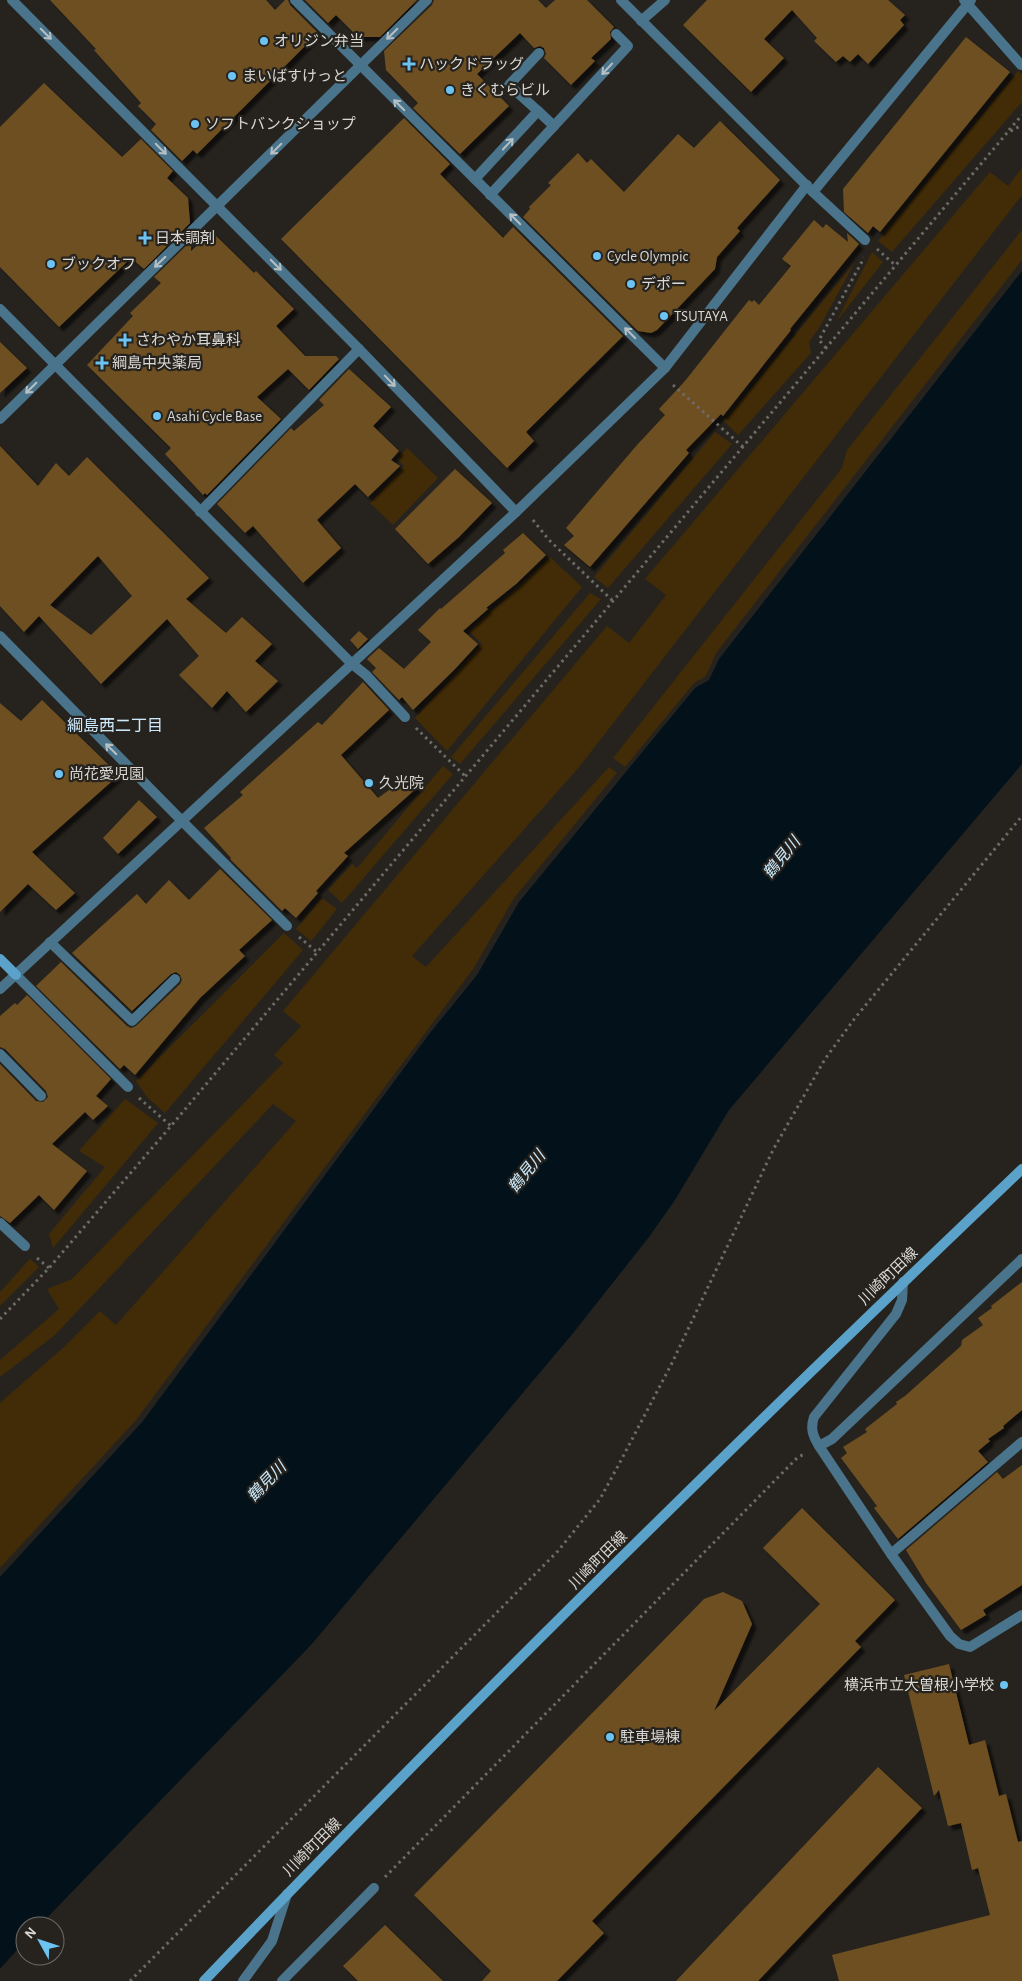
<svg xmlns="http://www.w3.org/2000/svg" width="1022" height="1981" font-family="'Alegreya Sans','Noto Sans JP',sans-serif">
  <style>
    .green { fill: #422c07 }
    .water { fill: #02111a }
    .building { fill: #6e5020; fill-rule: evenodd; filter: url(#shadow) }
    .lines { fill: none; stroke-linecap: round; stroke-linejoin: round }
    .path { stroke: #6d6b66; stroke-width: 3; stroke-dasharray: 2.5 4; stroke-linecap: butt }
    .lane { stroke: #49748c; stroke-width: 10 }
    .street { stroke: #49748c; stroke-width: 10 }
    .secondary { stroke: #5aa2c9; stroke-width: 10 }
    .oneway { stroke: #b6bfc2 }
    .poi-dot { fill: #6cc3f2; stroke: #26231e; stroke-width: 2 }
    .labels { text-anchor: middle; stroke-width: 4.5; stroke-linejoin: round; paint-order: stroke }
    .poi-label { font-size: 15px; fill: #dad8d4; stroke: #26231e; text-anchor: start }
    .street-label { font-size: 15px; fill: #dad8d4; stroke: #26231e }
    .neighbourhood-label { font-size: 16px; fill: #cceafc; stroke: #26231e }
    .water-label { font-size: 16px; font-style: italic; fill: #caeafd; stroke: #26231e }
  </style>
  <defs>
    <filter id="shadow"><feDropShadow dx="4.5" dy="4.5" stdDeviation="1" flood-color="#0009"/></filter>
  </defs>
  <rect width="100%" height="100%" fill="#26231e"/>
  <g class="green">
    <path d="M1018 71 1022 75V102L892 252 878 241Z"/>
    <path d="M1022 168V195L580 766 412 956 426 967 609 767 617 773 514 898 473 969 136 1420 0 1568V1403L64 1347 100 1311 116 1325 296 1121 273 1104 55 1335 0 1377V1360L59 1309 47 1289 72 1279 283 1063 274 1055 301 1026 283 1011 607 626 629 643 666 595 645 579 990 172 1008 186Z"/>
    <path d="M1022 230V260L716 653 706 676 694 683 625 767 613 758 842 468 847 450Z"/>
    <path d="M872 252 883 262 836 322Z"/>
    <path d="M855 262 819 328 809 342 811 353 738 435 724 421Z"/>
    <path d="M715 432 732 444 608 588 594 577Z"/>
    <path d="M407 448 438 478 393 525 370 503 404 466 397 459Z"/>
    <path d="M550 557 582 587 447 751 415 718 482 644 469 631Z"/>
    <path d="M590 593 601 599 460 764 451 757Z"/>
    <path d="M443 766 453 774 342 903 328 890 352 864 357 868Z"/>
    <path d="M322 898 337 909 311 941 296 929Z"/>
    <path d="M284 933 303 950 165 1113 147 1097 136 1081Z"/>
    <path d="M125 1099 158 1123 53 1248 49 1234 105 1167 79 1151Z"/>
    <path d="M30 1259 39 1267 0 1306V1292Z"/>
  </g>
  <path class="water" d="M1022 271V764L729 1110 675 1200 649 1237 574 1332 311 1645 39 1926H25V1941L0 1969V1577L143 1421 430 1033 477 975 519 902 695 688 709 680 719 659Z"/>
  <g class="building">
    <path d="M50 0H266L275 10 285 0H288L290 5 318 33 197 154 193 150 182 161 151 130 156 124 138 106 141 103 94 50 96 49Z"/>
    <path d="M305 0H417L380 37H358L336 15 328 23Z"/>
    <path d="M434 0H538L546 8 555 0H587L614 27 610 32 611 39 591 58 595 61 571 85 544 58 546 54 544 48 540 46 534 48 520 33 477 74 509 106 460 154 413 108 418 103 386 70 384 51 432 5Z"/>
    <path d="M707 0H888L905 15 900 20 904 25 868 64 858 54 850 62 843 56 836 62 814 41 817 38 792 10 764 39 784 58 751 92 683 25Z"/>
    <path d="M966 37 1010 72 880 232 873 226 868 233 844 212 843 189Z"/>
    <path d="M44 83 122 157 141 139 173 171 167 178 188 198 190 223 144 269 131 258 59 327 0 267V127Z"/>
    <path d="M404 118 450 164 440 174 503 238 513 227 623 336 526 432 534 441 507 468 281 239Z"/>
    <path d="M720 121 780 180 737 228 740 231 717 257 715 269 657 330 651 333 638 331 523 217 530 209 529 207 551 185 548 183 578 153 587 163 591 159 624 192 678 134 694 148Z"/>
    <path d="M814 220 823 228 826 224 848 242 847 233 859 244 790 329 791 330 723 416 721 414 686 450 689 453 590 567 564 545 574 536 566 528 637 445 665 415 659 409 685 381 749 300 752 302 754 300 759 305 791 266 782 259Z"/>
    <path d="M212 232 254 273 256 271 294 309 276 326 305 356H336L339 359 309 390 288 369 257 397 281 419 207 495 205 493 203 495 165 454 171 448 87 365 133 316 130 313 161 283 154 277 191 241V251Z"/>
    <path d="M0 342 27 368 0 393Z"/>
    <path d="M349 369 391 407 373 426 399 451 391 460 400 466 368 497 355 484 317 520 341 548 303 583 253 526 245 533 217 504 291 428 294 431 324 405 319 400Z"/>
    <path d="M0 446 38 486 56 463 69 476 87 457 209 578 186 599 226 633 242 617 272 644 255 661 278 681 246 712 227 691 212 708 179 675 199 656 167 619 101 684 39 616 24 632 0 606ZM98 556 132 596 91 635 50 605Z"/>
    <path d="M455 469 492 503 459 537 428 564 395 529Z"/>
    <path d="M523 533 546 555 516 584 486 608 488 609 463 631 478 644 454 670 413 710 402 697 399 700 372 672 376 668 367 659 379 648 404 669 431 642 418 630 440 608 441 609 505 553 503 550Z"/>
    <path d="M359 631 368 639 358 649 350 640Z"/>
    <path d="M363 682 389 710 341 755 378 798 410 775 419 786 344 853 348 856 316 891 318 893 296 918 285 908 282 911 230 859 231 858 204 828 243 795 240 792 318 722 322 725Z"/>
    <path d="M42 700 119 775 32 852 75 893 56 910 28 884 0 912V703L21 721Z"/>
    <path d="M139 800 157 817 118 854 103 838Z"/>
    <path d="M220 869 272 920 239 950 245 956 200 998 135 1075 124 1065 120 1069 36 986 61 962 127 1026 131 1028 136 1026 180 984 182 980 180 975 176 972 171 974 132 1011 72 953 137 894 146 904 169 880 189 900Z"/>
    <path d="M27 995 111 1079 96 1096 108 1106 93 1120 85 1112 52 1144 87 1171 54 1210 39 1195 10 1223 0 1216V1064L36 1101 43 1102 48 1097 46 1091 5 1049 0 1047V1016L15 1003 17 1005Z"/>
    <path d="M1022 1282V1410L1003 1426 1004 1428 988 1439 990 1441 978 1451 988 1462 898 1539 874 1508 877 1506 841 1458 847 1453 843 1447 867 1432 865 1429 897 1404 896 1402 905 1396 961 1346 962 1340 983 1325 978 1318 992 1308 991 1306Z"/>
    <path d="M1022 1465V1585L983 1610 986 1615 961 1630 926 1583 906 1550 997 1472 1003 1479Z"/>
    <path d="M802 1508 895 1600 855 1641 861 1647 592 1921 604 1933 557 1981H482L491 1971 414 1895 704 1599 723 1592 742 1601 752 1624 714 1711 820 1604 763 1548Z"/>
    <path d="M949 1664 969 1745 985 1740 999 1796 1006 1794 1018 1842 1022 1841V1981H839L832 1955 990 1915 978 1868 972 1870 961 1823 948 1826 939 1790 934 1796 904 1675Z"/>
    <path d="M878 1767 922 1808 758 1981H676Z"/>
    <path d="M385 1925 443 1981H358L343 1966Z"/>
  </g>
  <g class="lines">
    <g class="path">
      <path d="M1009 130 1022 115"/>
      <path d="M877 249 895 265"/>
      <path d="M826 348 819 340 864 258"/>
      <path d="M673 385 743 447"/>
      <path d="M533 520 549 540 613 601"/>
      <path d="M416 728 465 776"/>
      <path d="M299 937 317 952"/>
      <path d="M139 1098 171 1126"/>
      <path d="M37 1258 49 1268"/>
      <path d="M0 1319 49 1268 171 1126 1007 133 1022 125"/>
      <path d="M385 1877 797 1458 804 1454"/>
      <path d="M130 1981 558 1551 600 1499 618 1466 672 1363 773 1150 825 1059 855 1018 1022 816"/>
    </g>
    <g class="lane">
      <path d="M538 111 554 126"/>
      <path d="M475 179 538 111 509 85 539 53"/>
      <path d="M813 192 865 240"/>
      <path d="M490 195 628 46 616 34"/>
      <path d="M200 512 359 349"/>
      <path d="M351 663 366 675 405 717"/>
      <path d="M182 821 287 926"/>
      <path d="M50 942 132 1021 175 979"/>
      <path d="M16 975 128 1087"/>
      <path d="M0 1054 41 1096"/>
      <path d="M0 1223 25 1246"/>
      <path d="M819 1446 832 1439 1022 1259"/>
      <path d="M282 1981 374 1888"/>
    </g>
    <g class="street">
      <path d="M12 0 359 349 516 512"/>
      <path d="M295 0 665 368"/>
      <path d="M621 0 813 192 971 0"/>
      <path d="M964 0 1021 65"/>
      <path d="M641 21 665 0"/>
      <path d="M0 309 351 663"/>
      <path d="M0 419 427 0"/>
      <path d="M0 636 182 821"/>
      <path d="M0 989 516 512 665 368 807 185"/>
      <path d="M903 1282 902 1300 896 1314 814 1417C810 1429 813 1436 819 1446L891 1554 950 1636 959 1644 970 1647 1022 1615"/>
      <path d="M891 1554 1022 1442"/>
      <path d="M243 1981 272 1941 287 1894"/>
    </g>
    <g class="secondary">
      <path d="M0 959 16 975"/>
      <path d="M204 1981C469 1703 744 1434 1022 1169"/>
    </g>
  </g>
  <defs><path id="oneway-shaft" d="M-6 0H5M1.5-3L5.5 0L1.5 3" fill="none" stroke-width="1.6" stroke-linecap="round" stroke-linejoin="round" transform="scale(1.25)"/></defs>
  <g class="oneway">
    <use href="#oneway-shaft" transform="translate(46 34) rotate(45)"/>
    <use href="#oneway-shaft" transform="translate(392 34) rotate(135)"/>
    <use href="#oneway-shaft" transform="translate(607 69) rotate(133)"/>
    <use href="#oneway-shaft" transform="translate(399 105) rotate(-135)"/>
    <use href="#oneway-shaft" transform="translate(508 144) rotate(-47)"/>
    <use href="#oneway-shaft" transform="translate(161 149) rotate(45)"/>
    <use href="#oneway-shaft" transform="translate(276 149) rotate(135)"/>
    <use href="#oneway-shaft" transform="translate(515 219) rotate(-135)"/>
    <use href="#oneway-shaft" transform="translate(160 262) rotate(136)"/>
    <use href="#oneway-shaft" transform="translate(276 265) rotate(45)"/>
    <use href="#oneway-shaft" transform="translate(630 333) rotate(-135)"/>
    <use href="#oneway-shaft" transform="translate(390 381) rotate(46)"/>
    <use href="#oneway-shaft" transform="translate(31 388) rotate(135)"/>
    <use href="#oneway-shaft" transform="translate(111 749) rotate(-135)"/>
  </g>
  <g class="poi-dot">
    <circle cx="264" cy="41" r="5"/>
    <path d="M406.5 56.5h5v5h5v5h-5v5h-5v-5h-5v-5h5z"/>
    <circle cx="232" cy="76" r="5"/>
    <circle cx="450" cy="90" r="5"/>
    <circle cx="195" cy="124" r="5"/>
    <path d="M142.5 230.5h5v5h5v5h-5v5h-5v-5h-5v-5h5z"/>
    <circle cx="597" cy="256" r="5"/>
    <circle cx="51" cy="264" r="5"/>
    <circle cx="631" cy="284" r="5"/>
    <circle cx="664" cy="316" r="5"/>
    <path d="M122.5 332.5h5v5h5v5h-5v5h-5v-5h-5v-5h5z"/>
    <path d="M99.5 355.5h5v5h5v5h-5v5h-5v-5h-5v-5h5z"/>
    <circle cx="157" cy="416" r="5"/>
    <circle cx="59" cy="774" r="5"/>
    <circle cx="369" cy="783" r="5"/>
    <circle cx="1004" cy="1685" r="5"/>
    <circle cx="610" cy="1737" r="5"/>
  </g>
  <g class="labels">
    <g class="poi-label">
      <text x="274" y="46">オリジン弁当</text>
      <text x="419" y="69">ハックドラッグ</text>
      <text x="242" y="81">まいばすけっと</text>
      <text x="460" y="95">きくむらビル</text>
      <text x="205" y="129">ソフトバンクショップ</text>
      <text x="155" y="243">日本調剤</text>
      <text x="607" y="261">Cycle Olympic</text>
      <text x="61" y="269">ブックオフ</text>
      <text x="641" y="289">デポー</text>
      <text x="674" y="321">TSUTAYA</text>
      <text x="136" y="345">さわやか耳鼻科</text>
      <text x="112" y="368">綱島中央薬局</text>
      <text x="167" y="421">Asahi Cycle Base</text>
      <text x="69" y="779">尚花愛児園</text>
      <text x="379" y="788">久光院</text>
      <text x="994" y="1690" text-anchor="end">横浜市立大曽根小学校</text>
      <text x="620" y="1742">駐車場棟</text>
    </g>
    <g class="street-label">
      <text transform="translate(888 1276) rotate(-44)" y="5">川崎町田線</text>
      <text transform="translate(598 1560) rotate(-45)" y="5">川崎町田線</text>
      <text transform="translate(312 1847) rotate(-45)" y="5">川崎町田線</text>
    </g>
    <g class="neighbourhood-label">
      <text x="115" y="731">綱島西二丁目</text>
    </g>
    <g class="water-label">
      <text transform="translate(781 857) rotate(-51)" y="6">鶴見川</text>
      <text transform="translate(526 1171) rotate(-51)" y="6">鶴見川</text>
      <text transform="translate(266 1481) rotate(-46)" y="6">鶴見川</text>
    </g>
  </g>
  <g transform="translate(40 1941) rotate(310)"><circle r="24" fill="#26231e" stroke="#6e6b67"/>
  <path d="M0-4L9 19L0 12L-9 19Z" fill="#6cc3f2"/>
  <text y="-8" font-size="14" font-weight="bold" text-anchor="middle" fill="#dad8d4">N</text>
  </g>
</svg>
